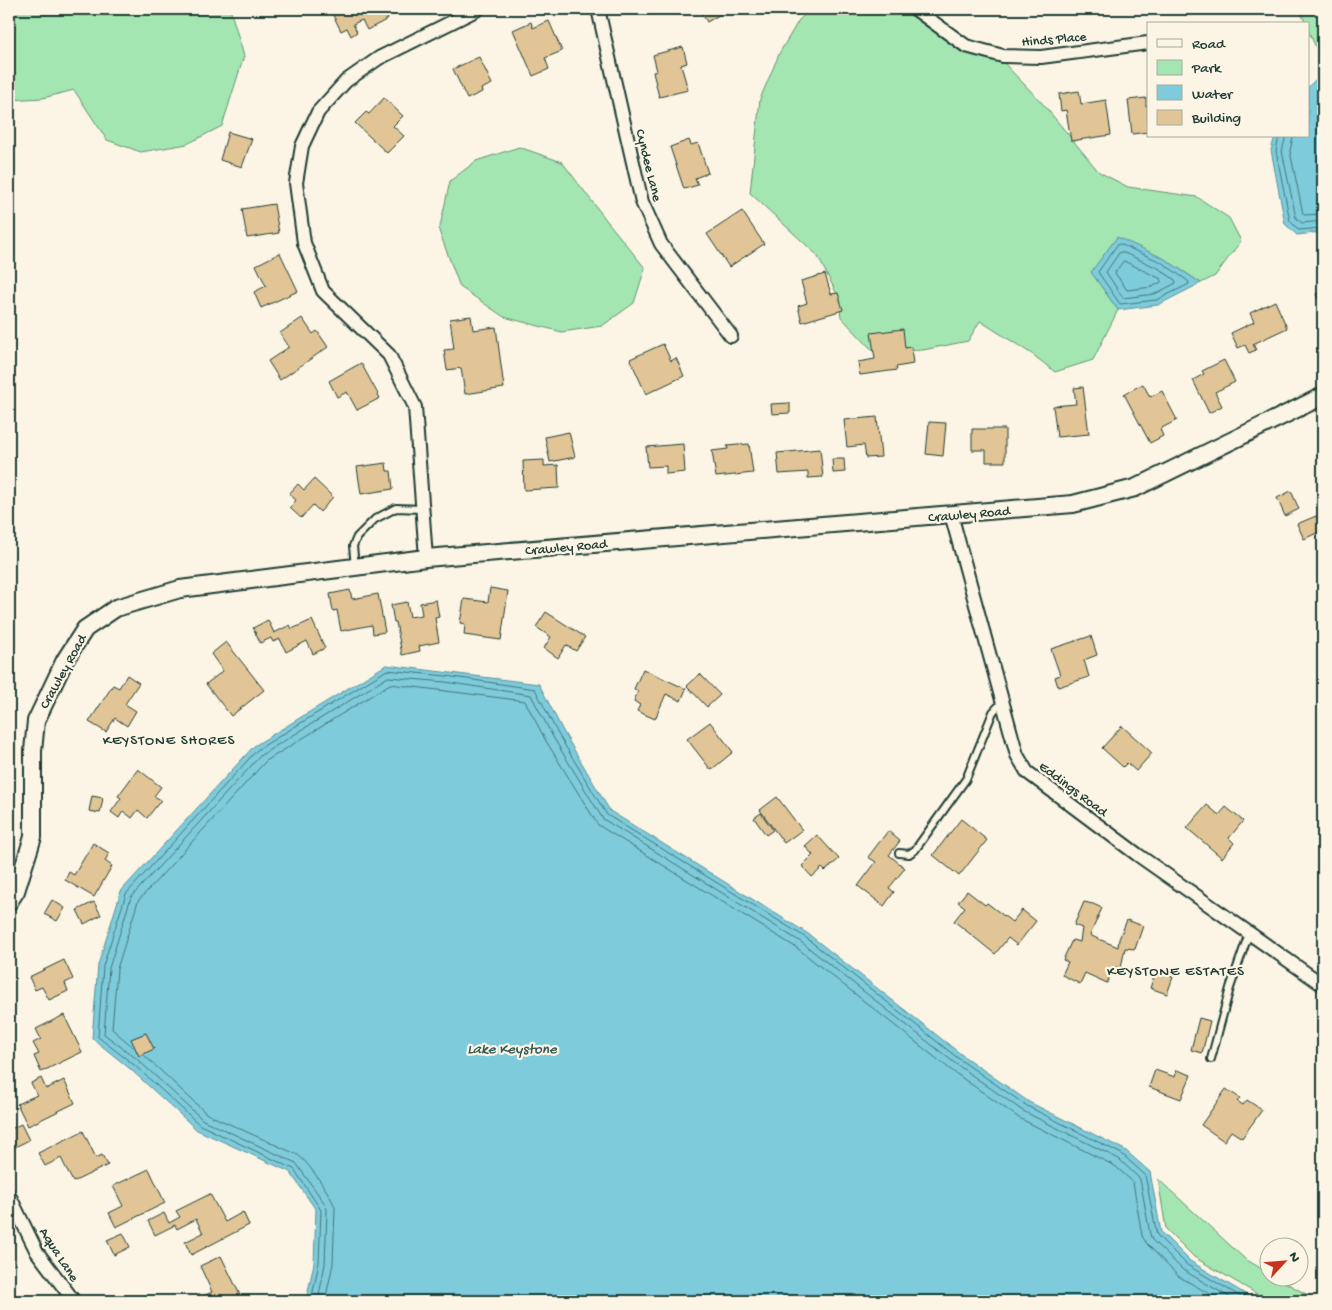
<svg xmlns="http://www.w3.org/2000/svg" width="1332" height="1310" font-family="'Gochi Hand',sans-serif">
  <style>
    .green { fill: #a4e6b1; stroke: #629272 }
    .water { fill: #7ecbdc; stroke: #589299 }
    .lines { fill: none; stroke-linecap: round; stroke-linejoin: round }
    .shore { stroke: #457677; stroke-width: 1 }
    .building { fill: #e2c596; stroke: #1f3d34 }
    .service-casing { stroke: #1f3d34; stroke-width: 10 }
    .minor-casing { stroke: #1f3d34; stroke-width: 16 }
    .tertiary-casing { stroke: #1f3d34; stroke-width: 20 }
    .service { stroke: #fcf5e5; stroke-width: 6 }
    .minor { stroke: #fcf5e5; stroke-width: 12 }
    .tertiary { stroke: #fcf5e5; stroke-width: 16 }
    .labels { text-anchor: middle; stroke-width: 4.5; stroke-linejoin: round; paint-order: stroke }
    .street-label { font-size: 14px; fill: #1f3d34; stroke: #fcf5e5 }
    .neighbourhood-label { font-size: 15px; letter-spacing: 1px; fill: #1f3d34; stroke: #fcf5e5 }
    .water-label { font-size: 15px; font-style: italic; fill: #325956; stroke: #fcf5e5 }
  </style>
  <rect width="100%" height="100%" fill="#fcf5e5"/>
  <filter id="ink" filterUnits="userSpaceOnUse"><feTurbulence type="fractalNoise" baseFrequency=".02" numOctaves="2"/><feDisplacementMap in="SourceGraphic" scale="10" xChannelSelector="R" yChannelSelector="G"/><feConvolveMatrix kernelMatrix="1 2 1 2 8 2 1 2 1" color-interpolation-filters="sRGB"/></filter>
  <g filter="url(#ink)">
    <g class="green">
      <path d="M9 9H230L244 56 222 126 187 144 141 152 107 140 74 90 43 98 9 100Z"/>
      <path d="M811 9H903L961 52 1003 62 1043 104 1099 172 1128 187 1197 197 1229 218 1241 241 1215 276 1201 283 1163 258 1091 272 1118 310 1093 360 1055 372 1032 354 980 321 968 341 923 350 874 352 841 317 838 296 817 255 750 193 760 99 780 52 799 20Z"/>
      <path d="M1299 9H1323V75L1319 76V54L1308 30V24H1306Z"/>
      <path d="M519 147 562 162 607 221 645 268 634 303 602 326 562 332 504 317 460 287 439 231 450 181 476 161Z"/>
      <path d="M1158 1179 1245 1259 1269 1273 1270 1278H1277L1319 1301H1269L1194 1257 1166 1229Z"/>
    </g>
    <g class="water">
      <path d="M1323 75V232L1297 235 1285 224 1271 150 1275 136H1308V87L1319 76Z"/>
      <path d="M1117 237 1163 258 1201 283 1158 305 1118 310 1091 272Z"/>
      <path d="M386 665 539 684 563 731 610 811 807 933 962 1055 1029 1102 1125 1150 1150 1172 1161 1232 1190 1261 1257 1301H306L314 1263 316 1210 290 1172 197 1130 129 1068 92 1038 98 965 121 891 254 746Z"/>
    </g>
    <g class="lines">
      <g class="shore">
        <path d="M1279 136 1276 151 1290 221 1299 230 1323 228"/>
        <path d="M1286 136 1282 151 1296 218 1302 223 1323 221"/>
        <path d="M1293 136 1290 151 1303 214 1305 215 1323 214"/>
        <path d="M1120 244 1161 262 1188 281 1189 284 1157 300 1120 304 1098 272 1117 245Z"/>
        <path d="M1122 252 1158 268 1175 280 1176 283 1155 294 1123 298 1106 272 1119 253Z"/>
        <path d="M1124 261 1161 279V282L1152 287 1127 290 1115 273Z"/>
        <path d="M133 1047 112 1029 117 969 138 901 266 761 390 684 525 701 546 741 598 825 797 948 951 1070 1019 1118 1115 1166 1133 1182 1142 1236 1147 1244 1178 1276 1222 1301"/>
        <path d="M144 1055 207 1114 298 1155C308 1162 332 1196 335 1208L333 1264 325 1301"/>
        <path d="M311 1301 319 1263 321 1210 294 1169 200 1125 133 1064 98 1037 103 966 126 894 257 750 387 670 446 676 535 689 558 734 607 815 805 937 959 1059 1027 1106 1122 1154 1145 1175 1157 1235 1187 1265 1248 1301"/>
        <path d="M318 1301 325 1264 327 1210 325 1204 296 1163 203 1120 137 1059 104 1034 109 968 131 897 261 755 388 677 445 682 531 695 553 737 603 819 801 942 956 1064 1023 1111 1119 1159 1140 1179 1150 1234 1152 1240 1183 1270 1236 1301"/>
      </g>
    </g>
    <g class="building">
      <path d="M330 9H383L388 19 367 30 362 20 353 24 357 32 351 36 347 28 341 31Z"/>
      <path d="M699 9H722L724 12 707 22Z"/>
      <path d="M549 21 562 51 545 58 549 69 533 76 513 30 531 22 533 28Z"/>
      <path d="M683 47 687 63 681 65 688 90 659 97 653 72 657 71 653 55Z"/>
      <path d="M479 57 492 84 481 89 482 92 467 99 453 69Z"/>
      <path d="M1079 91 1081 104 1106 100 1111 135 1071 141 1066 110 1061 111 1059 94Z"/>
      <path d="M384 98 403 116 393 126 404 136 387 153 355 123 366 112 369 114Z"/>
      <path d="M1146 98V106L1148 105V132L1132 134 1128 100Z"/>
      <path d="M228 132 252 139 242 167 220 160Z"/>
      <path d="M689 140 691 145 698 143 708 173 695 178 698 185 684 189 670 147Z"/>
      <path d="M274 204 279 233 247 238 242 209Z"/>
      <path d="M742 211 764 244 729 267 707 234Z"/>
      <path d="M280 253 298 291 261 308 254 292 266 286 256 265Z"/>
      <path d="M825 274 831 294 838 293 843 310 802 322 798 306 807 303 801 281Z"/>
      <path d="M1323 290V304L1321 305 1316 294Z"/>
      <path d="M1275 301 1287 328 1253 344 1256 350 1249 353 1245 345 1238 348 1231 333 1254 322 1250 313Z"/>
      <path d="M471 316 473 330 496 327 504 388 465 394 461 368 447 370 444 350 454 349 450 319Z"/>
      <path d="M302 318 313 334 317 331 328 347 280 380 268 361 289 347 280 333Z"/>
      <path d="M903 329 905 348 911 347 913 364 896 367 897 370 860 375 858 362 875 359 871 333Z"/>
      <path d="M663 344 671 361 676 358 684 376 646 394 630 359Z"/>
      <path d="M1224 360 1235 382 1215 392 1222 406 1209 413 1193 380 1204 374 1202 371Z"/>
      <path d="M361 363 380 398 357 410 347 392 337 397 329 381Z"/>
      <path d="M1143 384 1150 397 1162 391 1177 420 1160 429 1163 436 1150 443 1124 394Z"/>
      <path d="M1083 387 1089 434 1057 437 1053 406 1076 404 1074 388Z"/>
      <path d="M790 403V413L772 414 771 404Z"/>
      <path d="M877 417 881 457 866 458 864 445 847 447 844 420Z"/>
      <path d="M929 422 946 423 943 456 926 454Z"/>
      <path d="M972 429H1005V462H986V450H972Z"/>
      <path d="M569 432 575 457 550 462 545 437Z"/>
      <path d="M683 444 685 472 666 474V466L648 467 646 447Z"/>
      <path d="M749 444 753 473 716 477 712 451 728 449 727 446Z"/>
      <path d="M820 449 823 477 808 478V472L779 474 777 453Z"/>
      <path d="M832 459H844L845 472 833 473Z"/>
      <path d="M544 460V466L558 465 559 488 524 490 523 461Z"/>
      <path d="M386 463 387 471H391L393 489 361 494 357 467Z"/>
      <path d="M314 479 333 497 320 512 313 505 301 518 290 508 296 500 289 494 298 484 304 490Z"/>
      <path d="M1291 491 1299 509 1285 516 1277 498Z"/>
      <path d="M1316 516 1323 530 1304 539 1297 524Z"/>
      <path d="M490 588 508 591 501 640 464 635 465 624 460 623 464 599 488 602Z"/>
      <path d="M350 590 352 599 378 594 385 632 373 634 372 625 341 631 337 610 333 611 330 594Z"/>
      <path d="M436 600 439 617 435 618 439 642 419 646 420 651 402 655 396 622H394L391 605 407 602 410 617 422 615 420 603Z"/>
      <path d="M546 612 585 637 576 651 566 645 558 658 544 648 551 637 536 627Z"/>
      <path d="M268 620 274 633 290 625 292 629 312 620 325 648 313 654 307 641 286 652 280 639 273 642 271 638 260 643 253 628Z"/>
      <path d="M1091 636 1097 655 1084 660 1089 677 1058 687 1055 677 1060 675 1051 649Z"/>
      <path d="M226 642 264 690 231 716 206 684 223 671 211 654Z"/>
      <path d="M643 669 686 689 681 701 666 694 655 719 637 711 640 705 634 701 638 691 634 689Z"/>
      <path d="M700 674 720 695 707 707 687 686Z"/>
      <path d="M127 675 139 683 125 704 136 711 127 726 115 718 106 732 89 722 113 685 119 688Z"/>
      <path d="M710 722 733 752 711 770 687 739Z"/>
      <path d="M1122 726 1152 753 1136 771 1127 763 1123 767 1102 748Z"/>
      <path d="M138 769 161 787 154 796 161 800 147 818 138 810 132 818 123 811 119 818 111 812 121 798 118 796Z"/>
      <path d="M92 796 103 798 100 813 89 811Z"/>
      <path d="M777 797 802 830 784 843 760 810Z"/>
      <path d="M1207 805 1219 815 1226 807 1243 821 1229 838 1234 843 1222 858 1187 828Z"/>
      <path d="M761 813 773 830 766 835 754 818Z"/>
      <path d="M961 819 987 840 959 876 933 855Z"/>
      <path d="M888 831 900 841 889 855 905 868 889 888 894 892 884 906 858 886 876 862 868 857Z"/>
      <path d="M817 835 839 859 825 871 822 868 812 877 802 866 813 855 805 846Z"/>
      <path d="M93 843 109 853 105 861 112 866 94 897 65 880 69 872 74 875Z"/>
      <path d="M967 891 985 905 987 903 1012 922 1022 910 1036 921 1017 945 1008 938 995 954 954 921 965 907 958 902Z"/>
      <path d="M52 900 65 908 57 921 44 914Z"/>
      <path d="M94 902 101 915 84 924 77 910Z"/>
      <path d="M1084 902 1093 904 1102 908 1090 935 1096 938 1118 947 1119 939 1127 920 1143 926 1135 949 1125 948 1121 968 1114 967 1107 983 1085 973 1080 984 1062 975 1068 962 1063 960 1072 940 1080 942 1082 928 1074 925Z"/>
      <path d="M64 960 73 979 65 983 68 991 49 1000 42 987 35 990 29 977Z"/>
      <path d="M1156 971 1173 977 1167 994 1150 988Z"/>
      <path d="M64 1015 82 1052 41 1072 34 1056 39 1054 33 1043 41 1039 36 1029Z"/>
      <path d="M1199 1018 1210 1021 1202 1053 1191 1050Z"/>
      <path d="M146 1033 154 1049 139 1056 131 1039Z"/>
      <path d="M1155 1070 1175 1077 1177 1070 1191 1075 1181 1099 1149 1087Z"/>
      <path d="M41 1078 46 1089 64 1080 75 1103 28 1126 17 1104 37 1095 31 1083Z"/>
      <path d="M1226 1089 1240 1098 1237 1101 1243 1105 1247 1100 1262 1110 1242 1138 1231 1131 1224 1141 1201 1125Z"/>
      <path d="M21 1124 29 1140 15 1147 9 1136V1130Z"/>
      <path d="M83 1131 96 1158 102 1155 108 1165 73 1182 61 1158 45 1166 38 1153Z"/>
      <path d="M149 1169 165 1203 116 1227 109 1213 123 1206 113 1186Z"/>
      <path d="M210 1194 225 1222 243 1212 249 1225 191 1255 185 1242 203 1233 196 1219 177 1229 175 1225 155 1235 148 1221 164 1213 169 1223 180 1217 176 1211Z"/>
      <path d="M123 1233 130 1247 114 1255 107 1240Z"/>
      <path d="M9 1251 15 1264 9 1267Z"/>
      <path d="M221 1256 241 1297 231 1301H192L212 1292 200 1266Z"/>
    </g>
    <g class="lines">
      <g class="service-casing">
        <g id="service">
          <path d="M355 567 353 546 357 537 375 519 396 508 422 509"/>
          <path d="M899 853 909 854 915 850 966 779 993 712 1002 702"/>
          <path d="M1211 1059 1230 988 1249 933"/>
        </g>
      </g>
      <g class="minor-casing">
        <g id="minor">
          <path d="M598 9 642 202 661 244 731 336"/>
          <path d="M915 9 966 46 1003 56 1041 57 1148 43"/>
          <path d="M951 514 1017 755 1027 772 1138 855 1323 985"/>
          <path d="M426 558 415 407 389 355 323 291 304 243 296 183 302 146 318 112 346 81 379 58 478 9"/>
          <path d="M9 1195 37 1252 74 1301"/>
        </g>
      </g>
      <g class="tertiary-casing">
        <path id="tertiary" d="M9 902 16 891 33 837V751L36 721 65 660 85 629 116 608 180 589 426 558 1073 504 1135 488 1323 396"/>
      </g>
      <use href="#service" class="service"/>
      <use href="#minor" class="minor"/>
      <use href="#tertiary" class="tertiary"/>
    </g>
  </g>
  <g class="labels">
    <g class="street-label">
      <text transform="translate(1054 38) rotate(-5)" y="5">Hinds Place</text>
      <text transform="translate(650 165) rotate(76)" y="5">Cyndee Lane</text>
      <text transform="translate(969 513) rotate(-5)" y="5">Crawley Road</text>
      <text transform="translate(566 546) rotate(-5)" y="5">Crawley Road</text>
      <text transform="translate(62 671) rotate(-61)" y="5">Crawley Road</text>
      <text transform="translate(1074 788) rotate(37)" y="5">Eddings Road</text>
      <text transform="translate(60 1254) rotate(57)" y="5">Aqua Lane</text>
    </g>
    <g class="neighbourhood-label">
      <text x="169" y="744">KEYSTONE SHORES</text>
      <text x="1176" y="975">KEYSTONE ESTATES</text>
    </g>
    <g class="water-label">
      <text x="512" y="1053">Lake Keystone</text>
    </g>
  </g>
  <rect width="1332" height="1310" fill="none" stroke="#fcf5e5" stroke-width="30"/>
  <rect x="15" y="15" width="1302" height="1280" fill="none" stroke="#1f3d34" stroke-width="2" filter="url(#ink)"/>
  <rect x="1147" y="22" width="162" height="115" fill="#fcf5e5" stroke="#a4ab9e"/>
  <rect x="1157" y="39" width="25" height="8" fill="#fcf5e5" stroke="#a4ab9e"/>
  <text x="1192" y="48" font-size="15" fill="#1f3d34">Road</text>
  <rect x="1157" y="60" width="25" height="15" fill="#a4e6b1" stroke="#a4ab9e"/>
  <text x="1192" y="72" font-size="15" fill="#1f3d34">Park</text>
  <rect x="1157" y="85" width="25" height="15" fill="#7ecbdc" stroke="#a4ab9e"/>
  <text x="1192" y="98" font-size="15" fill="#1f3d34">Water</text>
  <rect x="1157" y="110" width="25" height="15" fill="#e2c596" stroke="#a4ab9e"/>
  <text x="1192" y="122" font-size="15" fill="#1f3d34">Building</text>
  <g transform="translate(1284 1262) rotate(64)"><circle r="24" fill="#fcf5e5" stroke="#a4ab9e"/>
  <path d="M0-4L9 19L0 12L-9 19Z" fill="#c8321e"/>
  <text y="-8" font-size="14" font-weight="bold" text-anchor="middle" fill="#1f3d34">N</text>
  </g>
</svg>
